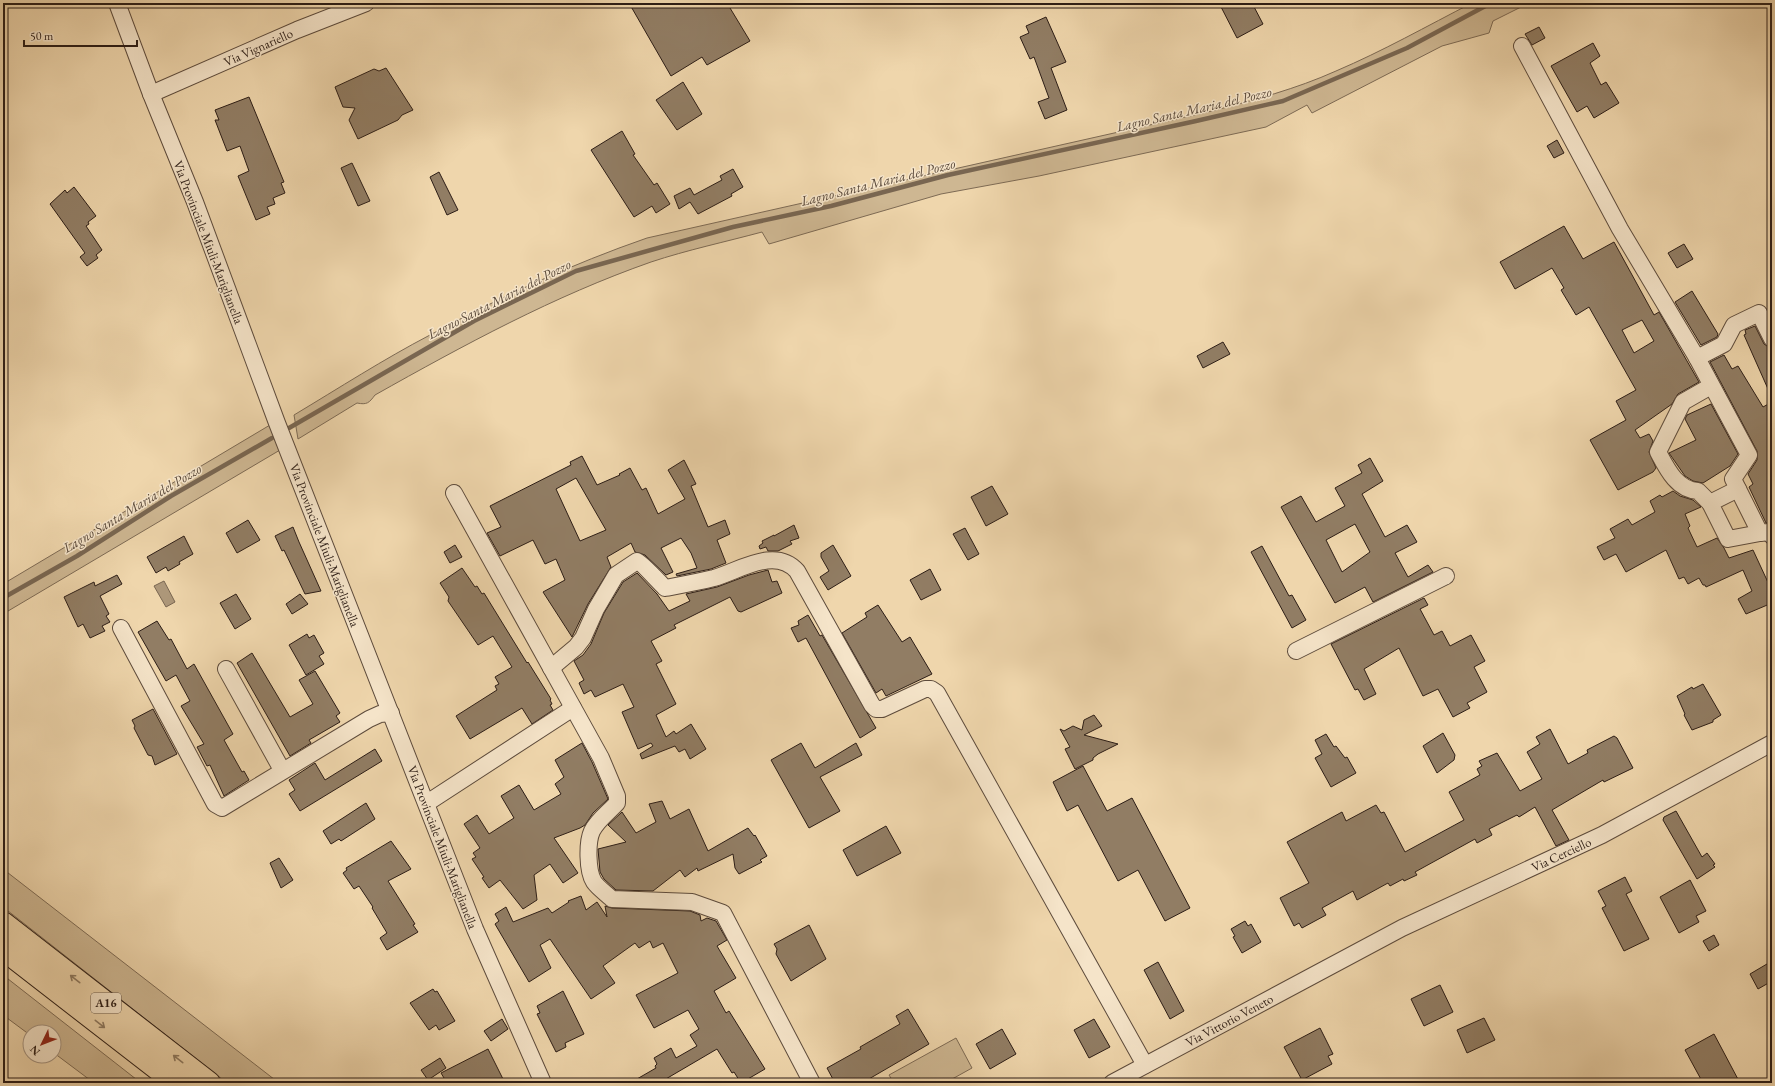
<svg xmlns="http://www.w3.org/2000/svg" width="1775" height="1086" font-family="'EB Garamond',serif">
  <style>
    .green { fill: #ceb792; stroke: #7d6a54 }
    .water { fill: #ad9779; stroke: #796651 }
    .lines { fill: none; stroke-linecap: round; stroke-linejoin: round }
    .stream { stroke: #796651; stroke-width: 4.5 }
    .building { fill: #917d64; stroke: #2c1d16; fill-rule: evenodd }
    .minor-casing { stroke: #5d4b3c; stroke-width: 18 }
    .highway-casing { stroke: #2c1d16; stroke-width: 24 }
    .minor { stroke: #f5e4c9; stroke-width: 16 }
    .highway { stroke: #efd6ac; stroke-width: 22 }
    .oneway { stroke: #8e7a61 }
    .labels { text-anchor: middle; stroke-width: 3; stroke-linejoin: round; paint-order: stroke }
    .shield { fill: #f5e4c9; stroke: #68594c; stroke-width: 1 }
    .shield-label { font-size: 12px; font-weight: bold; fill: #2c1d16 }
    .street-label { font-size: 13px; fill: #2c1d16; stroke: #f5e4c9 }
    .water-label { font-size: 14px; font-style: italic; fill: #594839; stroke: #f5e4c9 }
  </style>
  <rect width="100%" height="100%" fill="#efd6ac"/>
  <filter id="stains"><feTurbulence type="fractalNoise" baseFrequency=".005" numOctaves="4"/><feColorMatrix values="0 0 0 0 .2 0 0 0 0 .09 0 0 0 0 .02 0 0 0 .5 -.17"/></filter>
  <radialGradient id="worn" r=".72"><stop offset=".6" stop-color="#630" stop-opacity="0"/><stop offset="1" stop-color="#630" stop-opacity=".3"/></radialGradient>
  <g class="green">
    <path d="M1472 3H1529L1493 21 1489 33 1442 46 1312 113 1307 105 1266 127 1039 176 941 194 769 244 762 232C725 242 687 250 651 262 554 296 464 345 375 395 369 403 367 405 357 403L298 439 294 415C339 388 384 359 430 335 500 297 572 264 647 238L1212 111C1254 100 1296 89 1336 71 1383 51 1427 26 1472 3Z"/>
    <path d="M270 425 280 450 3 614V584Z"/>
    <path d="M3 869 279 1083H227L3 907Z"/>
    <path d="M3 975 141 1083H94L54 1053V1032H30V1035L3 1015Z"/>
    <path d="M956 1038 972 1068 945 1083H894L889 1075Z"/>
  </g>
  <path class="water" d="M164 581 175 602 166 607 154 586Z"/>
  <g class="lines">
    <g class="stream">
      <path d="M289 428 474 321 576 271 733 227 831 206 948 175 1196 121 1283 101 1407 48 1491 3"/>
      <path d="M3 598 77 556 171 496 272 438"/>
    </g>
  </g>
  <g class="building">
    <path d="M629 3H727L750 41 707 65 702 57 671 76Z"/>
    <path d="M1219 3H1252L1263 24 1237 38Z"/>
    <path d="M1046 17 1066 62 1051 68 1067 110 1045 119 1038 102 1049 98 1034 57 1030 59 1020 37 1029 33 1026 26Z"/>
    <path d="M1539 27 1545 38 1532 45 1525 34Z"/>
    <path d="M1593 43 1600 56 1590 63 1601 85 1606 82 1619 103 1594 118 1587 106 1577 112 1551 66Z"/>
    <path d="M386 68 413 110 402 115 398 120 358 139 349 120 355 108 343 107 335 87 374 69 379 71Z"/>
    <path d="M683 82 702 114 677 130 656 100Z"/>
    <path d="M249 97 284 182 281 183 285 193 273 198 275 204 267 207 270 214 256 220 238 176 249 171 240 146 227 151 215 120H219L215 110Z"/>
    <path d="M622 131 635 154 633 155 654 185 657 183 670 204 656 213 652 206 634 217 591 150Z"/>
    <path d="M1557 140 1564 153 1554 158 1547 146Z"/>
    <path d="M352 163 370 201 358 206 341 168Z"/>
    <path d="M733 169 743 187 731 194 732 196 698 214 690 202 679 209 674 196 690 188 694 195 722 180 720 176Z"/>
    <path d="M439 172 458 210 447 215 430 177Z"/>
    <path d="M74 187 96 216 88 222 89 224 86 226 102 250 96 255 98 258 87 266 80 257 85 253 50 204 65 190 67 193Z"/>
    <path d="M1564 226 1583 259 1614 242 1654 315 1659 312 1699 382 1678 394 1672 404 1635 430 1640 438 1649 434 1653 441 1649 452 1656 468 1653 472 1618 490 1590 440 1626 420 1616 401 1636 390 1589 307 1576 315 1561 290 1564 288 1552 268 1515 289 1500 262ZM1642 320 1654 341 1634 353 1622 330Z"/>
    <path d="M1684 244 1693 259 1677 268 1668 253Z"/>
    <path d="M1692 291 1718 334 1717 337 1701 345 1675 302Z"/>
    <path d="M1755 326 1764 344 1772 349V398L1744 335 1746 334 1745 330Z"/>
    <path d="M1223 342 1230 354 1203 368 1197 356Z"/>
    <path d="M1724 355 1732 369 1738 366 1763 407 1772 402V523H1766L1749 487 1753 484 1748 474 1757 460V451L1710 362Z"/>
    <path d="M1711 404 1738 454 1730 466 1703 483 1693 481 1685 476 1669 453 1696 440 1685 419 1687 415Z"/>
    <path d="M582 456 597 485 620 475 619 474 630 468 642 490 646 488 658 514 685 499 668 470 684 460 696 484 691 486 708 527 725 520 730 534 717 540 726 563 711 569 677 576 676 574 697 568 691 553 681 538 661 548 673 572 666 575 645 555 635 552 631 543 607 557 611 567 588 604 572 637 543 592 565 580 556 559 545 564 533 540 500 556 487 533 501 527 490 506 571 465 570 462ZM576 478 606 530 580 541 556 489Z"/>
    <path d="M1370 458 1383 481 1362 494 1385 537 1407 525 1417 542 1395 553 1408 577 1428 565 1433 572 1373 602 1365 587 1335 603 1281 507 1301 496 1316 522 1345 506 1335 488 1362 473 1358 465ZM1355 524 1370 552 1342 572 1326 540Z"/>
    <path d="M992 486 1008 514 986 526 971 497Z"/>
    <path d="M1673 491 1680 496 1693 500 1701 507 1685 514 1690 526 1688 528 1697 547 1717 538 1724 548 1729 558 1753 550 1772 591V603L1746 614 1738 599 1752 591 1743 570 1706 587 1705 585H1703L1699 578 1688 584 1684 577 1679 579 1666 550 1626 572 1616 554 1604 560 1597 547 1615 538 1610 529 1628 519 1632 525 1655 512 1650 501 1660 495 1662 497Z"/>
    <path d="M248 520 260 540 237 553 226 533Z"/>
    <path d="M794 525 799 538 790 541 792 544 778 551H768L766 547 760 549 759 546 763 543 762 541 774 535V536Z"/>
    <path d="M293 527 299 542 321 591 305 594 284 550 282 551 275 536Z"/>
    <path d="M965 528 979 554 968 560 953 534Z"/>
    <path d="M184 536 193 554 179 562 180 564 168 571 166 567 156 573 147 557Z"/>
    <path d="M455 545 462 557 450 563 444 552Z"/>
    <path d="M833 545 851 576 828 590 820 577 829 571 821 557V553Z"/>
    <path d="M1262 546 1289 596 1292 595 1306 620 1292 628 1251 552Z"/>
    <path d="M462 568 475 587 477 586 482 594 484 593 527 663 528 662 551 699 550 700 552 704 550 705 553 710 532 724 522 708 470 739 456 716 497 690 495 686 499 684 495 677 512 667 493 636 478 645 448 601 449 597 440 583Z"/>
    <path d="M930 569 941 590 921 600 910 580Z"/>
    <path d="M768 570 772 582 777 581 782 593 741 612 738 611 730 597 674 625 676 628 651 641 662 661 656 664 676 704 656 715 666 737 674 731 676 734 691 724 706 749 690 759 685 749 679 752 675 746 642 759 640 754 653 746 651 743 638 749 622 712 634 707 623 684 595 697 591 690 584 694 579 683 584 680 574 661 583 655 591 644 604 613 623 582 637 573 657 594 669 611 690 601 686 594 717 587 749 575Z"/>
    <path d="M117 575 122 584 100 596 109 614 106 616 110 622 102 626 105 631 90 638 83 624 78 627 64 597 94 582 95 586Z"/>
    <path d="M236 594 251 619 235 629 220 603Z"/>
    <path d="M300 594 308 604 292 614 286 604Z"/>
    <path d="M1424 598 1428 605 1420 609 1434 635 1442 631 1450 646 1471 635 1485 661 1474 667 1487 692 1467 703 1470 708 1453 717 1438 689 1423 696 1399 648 1364 669 1376 694 1364 700 1358 689 1355 690 1331 644Z"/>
    <path d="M878 605 902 642 910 637 932 674 886 696 882 689 876 693 842 633 867 617 865 613Z"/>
    <path d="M808 615 820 636 822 635 876 728 860 738 806 638 798 642 791 628 799 625 798 621Z"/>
    <path d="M157 621 169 640 171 639 187 669 194 664 233 734 224 740 242 772 244 771 249 780 224 796 210 765 207 766 197 747 204 744 181 706 190 701 176 675 166 681 138 632Z"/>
    <path d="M307 634 309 638 314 635 324 653 319 656 324 664 306 675 289 645Z"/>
    <path d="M252 653 290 717 313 704 299 680 315 671 340 713 336 716 340 722 309 740 311 743 290 756 237 663Z"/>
    <path d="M1703 684 1721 715 1713 720V722L1692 730 1684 715 1685 714 1677 696 1692 687 1693 689Z"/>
    <path d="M153 709 177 754 155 765 152 756 148 755 134 728 135 726 132 720Z"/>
    <path d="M1094 715 1102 726 1084 735 1118 744 1098 754 1093 758V760L1075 769 1065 749 1070 747 1060 729 1064 731 1073 726 1082 730 1084 720Z"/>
    <path d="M1550 729 1568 764 1588 753 1587 750 1614 736 1617 738 1633 768 1604 782 1603 780 1552 810 1569 840 1556 846 1535 807 1519 817 1517 815 1489 829 1492 835 1477 843 1475 839 1415 872 1417 875 1404 881 1403 879 1390 886 1388 883 1357 900 1353 891 1322 908 1326 915 1302 928 1299 923 1294 926 1280 898 1309 883 1287 842 1342 812 1346 821 1376 805 1381 813 1384 812 1405 852 1464 820 1449 792 1480 775 1477 769 1482 766 1479 761 1497 753 1520 791 1542 779 1527 752 1540 744 1536 737Z"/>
    <path d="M1443 733 1455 755 1454 760 1437 773 1423 746Z"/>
    <path d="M1326 734 1334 747 1336 746 1345 758 1347 757 1356 773 1331 787 1315 758 1322 754 1315 740Z"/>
    <path d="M582 743 592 762 608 799 593 813 585 825 580 828 554 838 578 873 563 883 550 864 534 875 537 900 523 909 500 880 489 888 482 878 484 877 472 859 476 857 473 853 480 848 464 824 477 815 489 834 514 818 501 796 519 785 534 810 561 794 555 784 564 777 555 760Z"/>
    <path d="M801 743 815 768 856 743 862 755 820 777 840 811 809 828 771 760Z"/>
    <path d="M375 749 382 761 300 811 289 794 295 790 289 780 315 763 325 780Z"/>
    <path d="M1083 766 1107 811 1132 798 1190 908 1165 921 1138 870 1118 881 1078 805 1067 811 1053 782Z"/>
    <path d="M662 801 670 819 689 809 708 851 748 828 754 836 755 835 767 856 760 860 762 862 739 874 735 868 733 854 698 871 697 868 685 877 680 870 653 891 616 890 604 879 600 872 598 849 626 842 608 825 622 812 636 833 656 822 649 804Z"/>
    <path d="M366 803 375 819 341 841 339 839 331 844 323 831Z"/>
    <path d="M1676 811 1702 857 1707 853 1715 864 1713 865 1715 867 1697 879 1663 820 1664 817Z"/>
    <path d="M886 826 901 853 857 876 843 850Z"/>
    <path d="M391 841 411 869 388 881 415 924 413 925 418 932 387 950 380 938 387 933 372 908 373 907 359 886 354 889 343 873 347 870 346 868Z"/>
    <path d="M279 858 293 880 281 888 270 863Z"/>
    <path d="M1625 877 1632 891 1626 894 1649 939 1624 951 1602 908 1606 906 1598 891Z"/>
    <path d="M1690 880 1706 911 1696 916 1699 922 1679 933 1660 897Z"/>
    <path d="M581 896 586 910 597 902 607 917 605 906 612 908 690 911 700 915 701 921 707 918 716 921 727 940 717 946 736 978 714 991 726 1013 729 1011 765 1069 741 1083 734 1072 732 1073 717 1049 659 1083H630L656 1068 655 1066 657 1064 654 1058 671 1048 676 1058 697 1046 690 1035 699 1029 688 1010 654 1028 636 995 678 973 663 943 653 948 650 941 639 948 635 943 603 966 615 983 591 999 550 939 540 945 551 968 529 982 495 924 499 921 495 914 506 907 513 922 548 908 552 913 569 902 568 901Z"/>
    <path d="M1245 921 1248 926 1251 924 1261 942 1242 953 1233 937 1235 936 1231 929Z"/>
    <path d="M809 925 826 959 791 981 776 954 777 949 774 944Z"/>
    <path d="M1714 935 1719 945 1709 951 1703 941Z"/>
    <path d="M1772 961V981L1758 989 1750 974Z"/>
    <path d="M1158 962 1184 1011 1170 1019 1144 970Z"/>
    <path d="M1440 985 1453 1012 1424 1026 1411 999Z"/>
    <path d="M433 989 435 992 437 991 455 1021 439 1030 436 1025 429 1030 410 1003Z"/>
    <path d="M563 991 584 1034 565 1043 566 1047 556 1052 537 1014 540 1013 537 1006Z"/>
    <path d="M908 1009 929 1044 862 1083H835L827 1068 861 1049 860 1047 900 1024 896 1016Z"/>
    <path d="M1484 1018 1495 1040 1467 1053 1457 1030Z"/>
    <path d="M502 1019 508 1029 491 1041 484 1031Z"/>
    <path d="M1094 1019 1110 1047 1089 1058 1074 1030Z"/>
    <path d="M1320 1028 1333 1054 1328 1056 1332 1064 1302 1080 1284 1047Z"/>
    <path d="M1002 1029 1016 1054 990 1069 976 1044Z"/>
    <path d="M1714 1034 1740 1083H1703L1685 1050Z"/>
    <path d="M488 1049 505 1083H447L441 1073Z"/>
    <path d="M440 1058 446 1068 428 1080 421 1070Z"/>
  </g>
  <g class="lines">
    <g class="minor-casing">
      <g id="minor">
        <path d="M117 3 151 94 195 202 277 423 475 929 543 1083"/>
        <path d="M1522 46 1620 229 1697 358 1749 455 1733 479 1760 533 1769 532 1772 536"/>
        <path d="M151 94 297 30 366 3"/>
        <path d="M1697 358 1724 344 1734 325 1759 313 1772 339"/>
        <path d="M1738 489 1710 503 1728 539 1760 533"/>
        <path d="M454 493 601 758 617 796V803C609 812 598 819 592 831 587 842 587 871 594 882 598 888 607 894 612 899L692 902 723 913 812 1083"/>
        <path d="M1710 503 1698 491C1677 490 1667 469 1658 452L1683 402 1711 386"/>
        <path d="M121 628 215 804 222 808 369 719 380 714 391 713"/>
        <path d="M1296 651 1446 576"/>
        <path d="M551 668 576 647 583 638 596 609 616 575 637 561C641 562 660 583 665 588 681 585 698 582 714 578 739 571 775 546 797 571L872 705 876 709H882L925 689H931L937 693 1145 1065"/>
        <path d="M226 669 282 770"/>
        <path d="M427 803 573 708"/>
        <path d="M1112 1083 1402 928 1602 835 1772 743"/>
      </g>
    </g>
    <g class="highway-casing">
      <g id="highway">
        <path d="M3 923 209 1083"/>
        <path d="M3 949 176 1083"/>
      </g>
    </g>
    <use href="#minor" class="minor"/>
    <use href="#highway" class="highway"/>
  </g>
  <defs><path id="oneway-shaft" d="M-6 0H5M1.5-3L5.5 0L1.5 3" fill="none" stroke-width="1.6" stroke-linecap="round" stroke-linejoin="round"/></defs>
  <g class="oneway">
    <use href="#oneway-shaft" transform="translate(75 979) rotate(-142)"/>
    <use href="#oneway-shaft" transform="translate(100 1024) rotate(38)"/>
    <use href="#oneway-shaft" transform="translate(178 1059) rotate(-142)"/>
  </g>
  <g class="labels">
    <rect class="shield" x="91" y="993" width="30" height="20" rx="3"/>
    <g class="shield-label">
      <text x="106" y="1007">A16</text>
    </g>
    <g class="street-label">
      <text transform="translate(258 47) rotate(-24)" y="5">Via Vignariello</text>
      <text transform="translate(209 242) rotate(69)" y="5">Via Provinciale Miuli-Mariglianella</text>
      <text transform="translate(325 545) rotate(69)" y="5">Via Provinciale Miuli-Mariglianella</text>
      <text transform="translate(443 847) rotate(69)" y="5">Via Provinciale Miuli-Mariglianella</text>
      <text transform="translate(1561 854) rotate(-25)" y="5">Via Cerciello</text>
      <text transform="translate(1229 1020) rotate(-28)" y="5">Via Vittorio Veneto</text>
    </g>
    <g class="water-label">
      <text transform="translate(1194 109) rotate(-13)" y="5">Lagno Santa Maria del Pozzo</text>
      <text transform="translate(878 182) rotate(-14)" y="5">Lagno Santa Maria del Pozzo</text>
      <text transform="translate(499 299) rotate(-27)" y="5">Lagno Santa Maria del Pozzo</text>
      <text transform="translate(132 508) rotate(-31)" y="5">Lagno Santa Maria del Pozzo</text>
    </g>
  </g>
  <rect width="1775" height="1086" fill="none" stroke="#efd6ac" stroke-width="16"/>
  <rect x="4" y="4" width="1767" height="1078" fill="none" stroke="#2c1d16" stroke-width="2"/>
  <rect x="8" y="8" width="1759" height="1070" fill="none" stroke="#2c1d16"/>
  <g transform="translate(42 1044) rotate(227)"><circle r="19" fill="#f5e4c9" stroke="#a59481"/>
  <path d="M0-3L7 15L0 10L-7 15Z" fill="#8f2418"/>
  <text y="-6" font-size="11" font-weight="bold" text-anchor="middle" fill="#2c1d16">N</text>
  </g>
  <path d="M24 40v6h113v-6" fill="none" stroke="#2c1d16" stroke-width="2"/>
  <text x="30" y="40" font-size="12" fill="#2c1d16" stroke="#f5e4c9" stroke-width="3" paint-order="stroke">50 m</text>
  <rect width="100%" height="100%" filter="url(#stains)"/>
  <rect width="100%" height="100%" fill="url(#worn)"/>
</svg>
